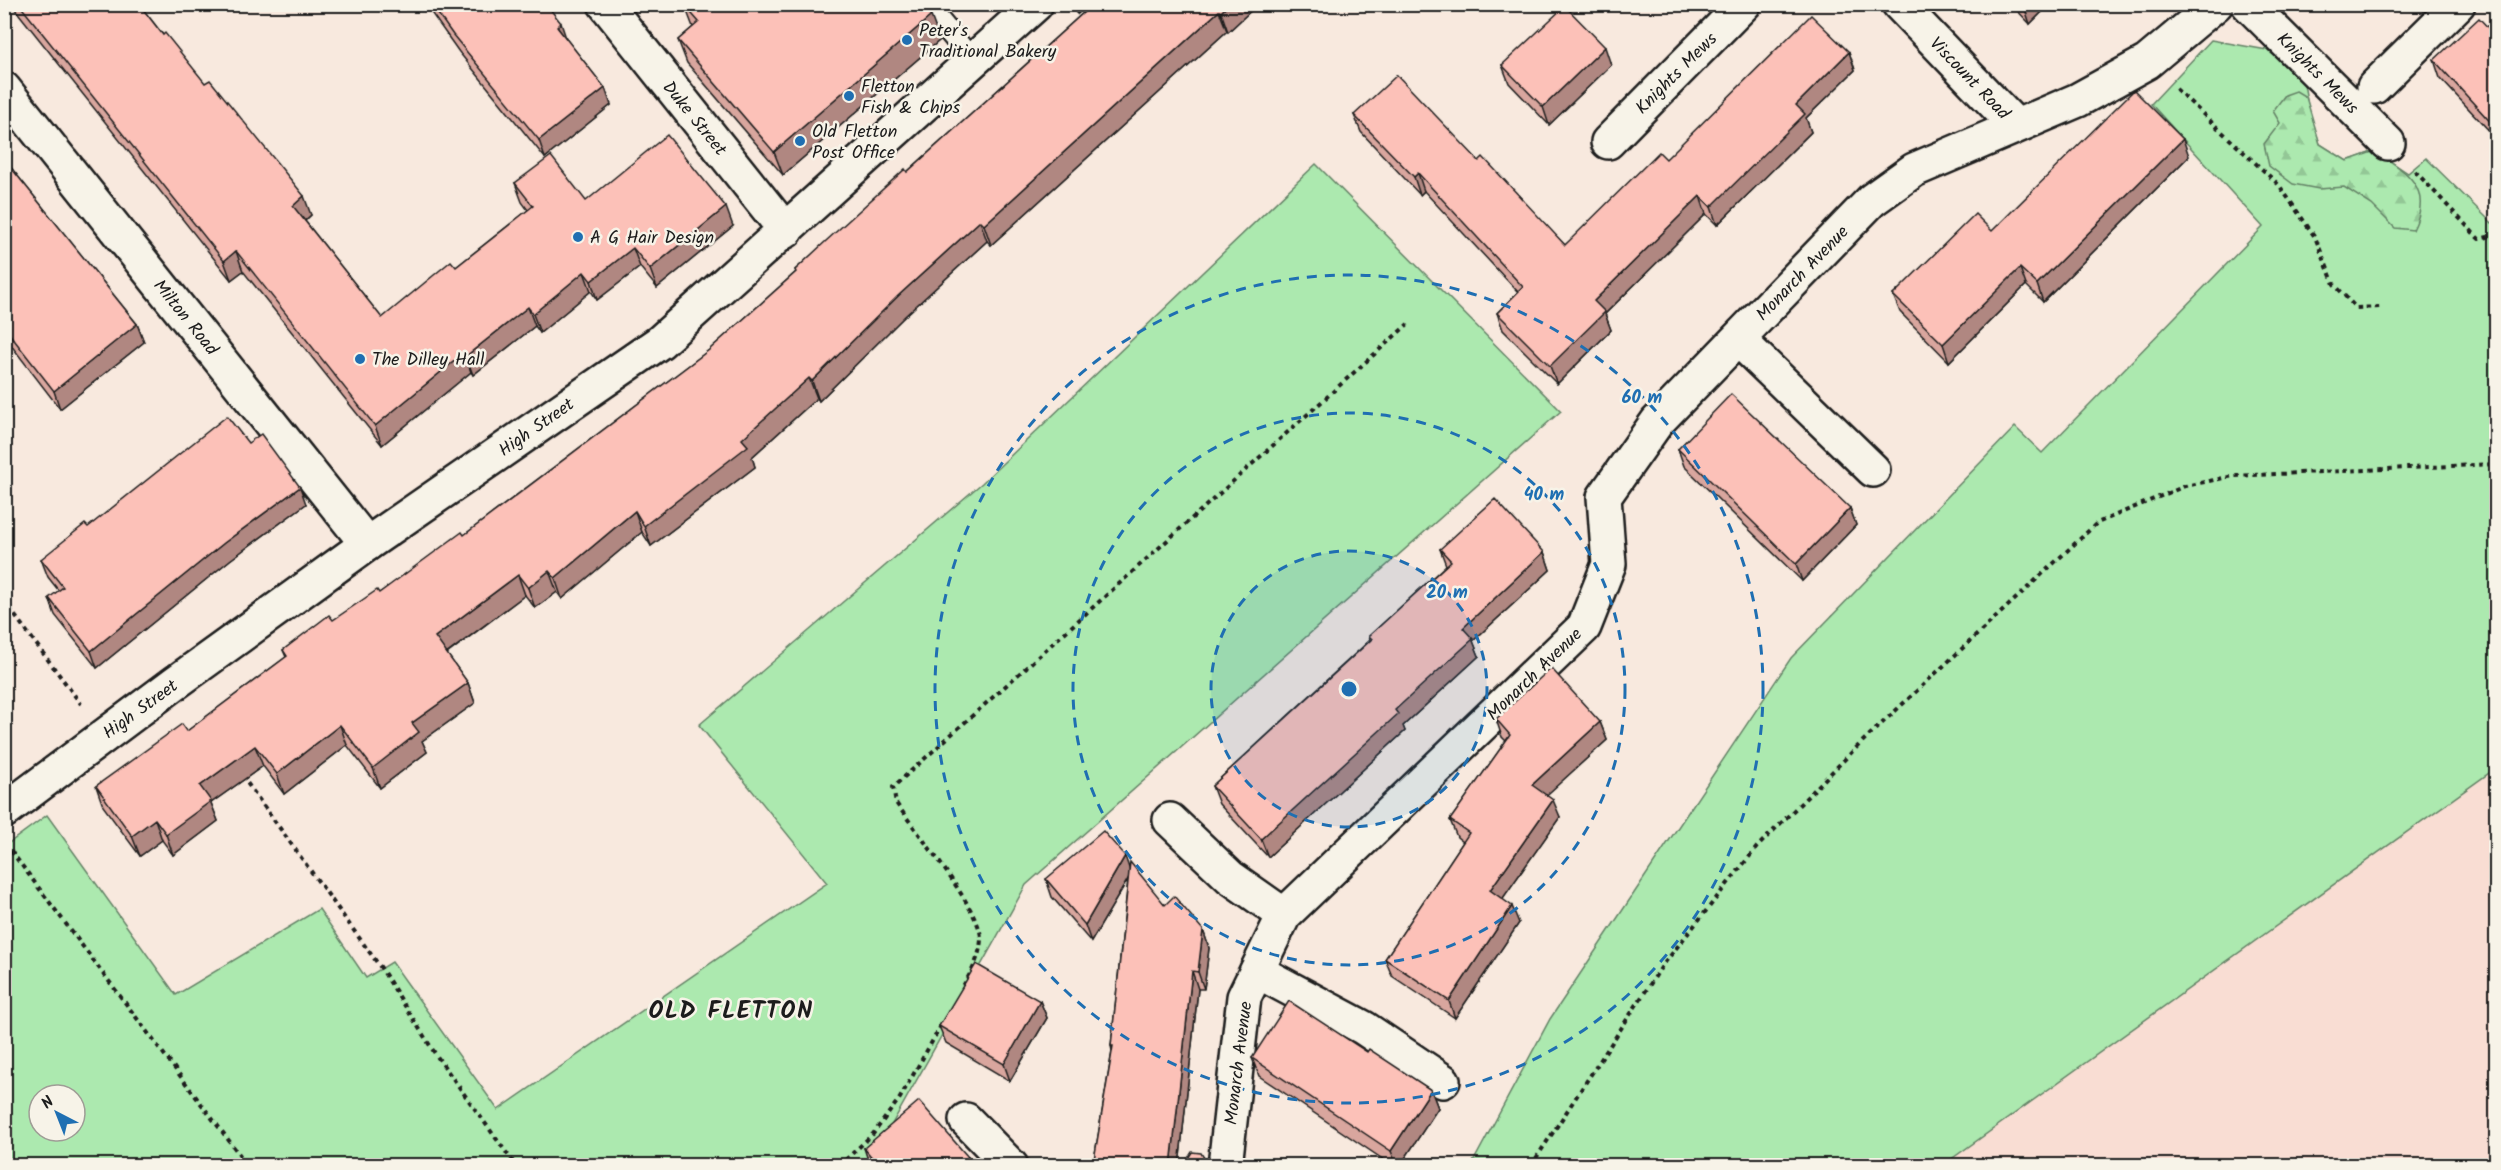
<svg xmlns="http://www.w3.org/2000/svg" width="2501" height="1170" font-family="Kalam,sans-serif">
  <style>
    .built { fill: #f9ddd3 }
    .green { fill: #ace9af; stroke: #648266; stroke-width: 1.5; fill-rule: evenodd }
    .forest { fill: url(#forest-firs); stroke: #648266; stroke-width: 1.5 }
    .lines { fill: none; stroke-linecap: round; stroke-linejoin: round }
    .service-casing { stroke: #1c1c1c; stroke-width: 24 }
    .minor-casing { stroke: #1c1c1c; stroke-width: 38 }
    .primary-casing { stroke: #1c1c1c; stroke-width: 38 }
    .path { stroke: #1c1c1c; stroke-width: 4; stroke-dasharray: 4.5 4.5; stroke-linecap: butt }
    .service { stroke: #f7f3e8; stroke-width: 20 }
    .minor { stroke: #f7f3e8; stroke-width: 33 }
    .primary { stroke: #f7f3e8; stroke-width: 33 }
    .wall { fill: #d9a69e; stroke: #1c1c1c; stroke-width: 1.5 }
    .shaded-wall { fill: #b08781; stroke: #1c1c1c; stroke-width: 1.5 }
    .building { fill: #fcc1b8; stroke: #1c1c1c; stroke-width: 1.5 }
    .ring { fill: none; stroke: #1f6fb2; stroke-width: 3; stroke-dasharray: 10 8 }
    .poi-dot { fill: #1f6fb2; stroke: #f7f3e8; stroke-width: 2 }
    .labels { text-anchor: middle; stroke-width: 5; stroke-linejoin: round; paint-order: stroke }
    .poi-label { font-size: 18px; fill: #1c1c1c; stroke: #f7f3e8; text-anchor: start }
    .street-label { font-size: 18px; fill: #1c1c1c; stroke: #f7f3e8 }
    .district-label { font-size: 24px; font-weight: bold; letter-spacing: 1.5px; fill: #1c1c1c; stroke: #f7f3e8 }
    .centre { fill: #1f6fb2; stroke: #f7f3e8; stroke-width: 3 }
    .ring-label { font-size: 18px; text-anchor: middle; font-weight: bold; fill: #1f6fb2; stroke: #f7f3e8; stroke-width: 5; stroke-linejoin: round; paint-order: stroke }
  </style>
  <defs>
    <pattern id="forest-firs" width="22" height="20" patternUnits="userSpaceOnUse" patternTransform="scale(1.5)"><rect width="22" height="20" fill="#ace9af"/><path d="M5 1l3.5 6h-7zM16 11l3.5 6h-7z" fill="#93c796"/></pattern>
  </defs>
  <rect width="100%" height="100%" fill="#f8e9de"/>
  <filter id="ink" filterUnits="userSpaceOnUse"><feTurbulence type="fractalNoise" baseFrequency=".0167" numOctaves="2"/><feDisplacementMap in="SourceGraphic" scale="12" xChannelSelector="R" yChannelSelector="G"/><feConvolveMatrix kernelMatrix="1 2 1 2 8 2 1 2 1" color-interpolation-filters="sRGB"/></filter>
  <g filter="url(#ink)">
    <path class="built" d="M2496 464V1165L1531 1166Z"/>
    <g class="green">
      <path d="M2211 40 2267 50 2303 78 2309 112 2320 144 2347 161 2375 151 2408 173 2426 158 2492 223 2496 219V768L1943 1165 1471 1166 1550 1019 1791 658 2015 427 2042 453 2263 227 2151 104Z"/>
      <path d="M1316 164 1561 411 1026 885 869 1165 5 1166V846L47 815 176 995 319 909 366 978 392 962 498 1110 827 883 699 725 982 483ZM39 1095H75V1131H39Z"/>
    </g>
    <path class="forest" d="M2296 91 2306 97 2320 144 2347 161 2375 151C2407 172 2434 188 2413 230L2395 228 2372 205 2344 187 2319 189 2293 184 2269 166 2264 144 2280 123 2273 111 2285 95Z"/>
    <g class="lines">
      <g class="service-casing">
        <path id="service" d="M926 4 973 61"/>
      </g>
      <g class="minor-casing">
        <g id="minor">
          <path d="M605 4 786 231"/>
          <path d="M1899 4 2016 126"/>
          <path d="M2248 4 2388 143"/>
          <path d="M2374 87 2458 4"/>
          <path d="M4 89 367 544"/>
          <path d="M1608 142 1744 4"/>
          <path d="M1738 339 1873 470"/>
          <path d="M1170 820 1230 877 1284 915"/>
          <path d="M1257 971 1364 1028 1443 1081"/>
          <path d="M966 1120 1011 1166"/>
          <path d="M1225 1166 1244 997 1284 915 1584 627 1609 564 1604 497 1657 422 1872 200 1914 170 2078 100 2147 62 2216 4"/>
        </g>
      </g>
      <g class="primary-casing">
        <path id="primary" d="M4 811 175 683 367 544 660 342 1036 4"/>
      </g>
      <g class="path">
        <path d="M1076 14 1086 4"/>
        <path d="M2176 89 2279 185 2315 237 2334 284 2356 308 2380 307"/>
        <path d="M2415 171 2479 239 2496 235"/>
        <path d="M4 601 81 704"/>
        <path d="M242 776 381 968 436 1055 516 1166"/>
        <path d="M11 851 248 1166"/>
        <path d="M963 986C972 971 980 957 981 939 982 912 914 829 896 803L893 787 1408 324"/>
        <path d="M839 1166 873 1134 900 1098 942 1024"/>
        <path d="M1531 1166 1662 966 1757 847 1863 741 2097 523 2185 486 2233 476 2496 464"/>
      </g>
      <use href="#service" class="service"/>
      <use href="#minor" class="minor"/>
      <use href="#primary" class="primary"/>
    </g>
    <g class="wall">
      <path d="M11 4H139L163 35 311 215 305 221 382 318 456 267 528 210 522 202 515 183 586 201 733 226 657 288 640 267 597 300 591 291 540 333 535 326 473 375 471 372 382 445 243 271 231 280Z"/>
      <path d="M425 4H546L567 40 605 88 611 105 545 158 459 52Z"/>
      <path d="M1093 4H1258L1228 32 1227 31 991 245 987 241 905 316 819 401 817 398 752 457 755 467 651 546 642 532 562 599 557 592 535 608 525 595 447 654 468 683 475 703 422 741 427 752 380 788 347 745 284 794 263 766 211 803 218 821 173 855 162 840 140 856 103 806 96 786 187 731 286 657 283 650 379 593 464 535 709 350 796 272 795 270 907 172Z"/>
      <path d="M2011 4H2050L2030 24Z"/>
      <path d="M685 6 940 40 783 175 687 63 678 40 693 27Z"/>
      <path d="M2496 34V138L2440 78 2434 60Z"/>
      <path d="M1849 52 1855 70 1806 118 1811 132 1717 225 1706 214 1605 314 1611 330 1557 384 1503 330 1497 313 1518 292 1424 191 1420 195 1361 132 1354 115 1479 161 1565 245 1666 159Z"/>
      <path d="M1502 65H1611L1549 125 1509 83Z"/>
      <path d="M2189 156 2043 302 2026 285 1949 362 1900 312 1893 295 1992 231Z"/>
      <path d="M4 159 137 324 144 342 60 409 4 336Z"/>
      <path d="M248 443 306 504 230 560 97 668 55 615 49 598 59 591 48 577 41 559Z"/>
      <path d="M1678 449 1850 508 1856 525 1802 581 1684 466Z"/>
      <path d="M1440 549 1544 552 1550 570 1473 641 1479 656 1403 726 1405 731 1268 857 1219 804 1212 786 1370 640 1369 636 1446 565Z"/>
      <path d="M1496 719 1600 722 1607 740 1546 795 1560 817 1502 899 1519 923 1455 1018 1392 976 1385 959 1463 842 1457 837 1450 820 1506 741 1502 737Z"/>
      <path d="M1129 868 1165 905 1203 930 1209 948 1204 989H1198L1179 1166H1093L1112 1051 1111 1046 1128 879 1091 942 1052 897 1046 879Z"/>
      <path d="M1040 1001 1047 1018 1010 1081 946 1043 939 1026Z"/>
      <path d="M1367 1052 1431 1090 1438 1108 1400 1166H1393L1259 1076 1252 1058Z"/>
      <path d="M864 1148 971 1166H870Z"/>
    </g>
    <g class="shaded-wall">
      <path d="M1229 4H1258L1228 32 1221 12Z"/>
      <path d="M2025 4H2050L2030 24 2024 6Z"/>
      <path d="M1219 11 1227 31 991 245 984 225Z"/>
      <path d="M931 16 940 40 783 175 774 152Z"/>
      <path d="M561 23 567 41 557 27Z"/>
      <path d="M1605 47 1611 65 1549 125 1543 107Z"/>
      <path d="M1849 52 1855 70 1806 118 1811 132 1717 225 1711 207 1796 105Z"/>
      <path d="M605 88 611 105 545 158 539 140Z"/>
      <path d="M2183 139 2189 156 2043 302 2037 284Z"/>
      <path d="M1418 173 1424 191 1420 195 1414 177Z"/>
      <path d="M304 196 311 215 300 225 293 206Z"/>
      <path d="M1700 196 1706 214 1605 314 1611 330 1557 384 1550 366 1594 301Z"/>
      <path d="M726 207 733 226 657 288 650 269Z"/>
      <path d="M980 221 987 241 905 316 819 401 812 381 898 296Z"/>
      <path d="M633 248 640 267 597 300 591 281Z"/>
      <path d="M236 251 243 271 231 280 224 261Z"/>
      <path d="M2020 268 2026 285 1949 362 1943 344Z"/>
      <path d="M584 272 591 291 540 333 533 314Z"/>
      <path d="M528 307 535 326 473 375 466 356Z"/>
      <path d="M137 324 144 342 60 409 54 391Z"/>
      <path d="M464 353 471 372 382 445 375 426Z"/>
      <path d="M809 378 817 398 752 457 755 467 651 546 644 526Z"/>
      <path d="M300 487 306 504 230 560 97 668 91 651 224 543Z"/>
      <path d="M1850 508 1856 525 1802 581 1796 564Z"/>
      <path d="M635 511 642 532 562 599 555 578Z"/>
      <path d="M1544 552 1550 570 1473 641 1479 656 1403 726 1405 731 1268 857 1261 839 1395 710 1463 628Z"/>
      <path d="M549 571 557 592 535 608 528 588Z"/>
      <path d="M518 575 525 595 442 657 435 637Z"/>
      <path d="M468 683 475 703 422 741 427 752 380 788 373 768 412 723Z"/>
      <path d="M1600 722 1607 740 1538 803 1532 785Z"/>
      <path d="M340 725 347 745 284 794 277 774Z"/>
      <path d="M255 746 263 766 211 803 218 821 173 855 166 834 200 786Z"/>
      <path d="M1553 800 1560 817 1496 908 1490 890Z"/>
      <path d="M155 819 162 840 140 856 132 836Z"/>
      <path d="M1125 856 1131 874 1091 942 1085 925Z"/>
      <path d="M1512 906 1519 923 1455 1018 1449 1001Z"/>
      <path d="M1203 930 1209 948 1204 989 1198 972Z"/>
      <path d="M1192 971 1198 989 1179 1166H1171Z"/>
      <path d="M1040 1001 1047 1018 1010 1081 1004 1064Z"/>
      <path d="M1431 1090 1438 1108 1400 1166H1397L1391 1151Z"/>
      <path d="M968 1157 971 1166H960L959 1165Z"/>
    </g>
    <g class="building">
      <path d="M19 4H139L163 35 165 33 205 83 210 80 304 196 293 206 382 318 451 261 456 267 533 206 515 183 551 156 586 201 667 135 726 207 650 269 633 248 591 281 584 272 533 314 528 307 466 356 464 353 375 426 236 251 224 261Z"/>
      <path d="M431 4H546L561 23 557 27 605 88 539 140 453 35Z"/>
      <path d="M688 4H922L931 16 774 152 678 40 699 22 685 6Z"/>
      <path d="M1093 4H1229L1221 12 1219 11 984 225 980 221 898 296 812 381 809 378 742 439 748 446 644 526 635 511 555 578 549 571 528 588 518 575 435 637 468 683 412 723 419 732 373 768 340 725 277 774 255 746 200 786 211 801 166 834 155 819 132 836 96 786 182 724 187 731 287 656 283 650 329 615 333 620 377 590 379 593 462 532 464 535 709 350 796 272 795 270 826 241 905 169 907 172Z"/>
      <path d="M1565 6 1605 47 1543 107 1502 65Z"/>
      <path d="M1811 15 1849 52 1796 105 1805 114 1711 207 1700 196 1594 301 1605 312 1550 366 1497 313 1523 287 1418 173 1414 177 1354 115 1397 75 1479 161 1483 157 1565 245 1659 152 1666 159Z"/>
      <path d="M2479 18 2495 35 2496 34V128L2434 60Z"/>
      <path d="M2134 90 2183 139 2037 284 2020 268 1943 344 1893 295 1975 214 1992 231Z"/>
      <path d="M4 159 137 324 54 391 4 327Z"/>
      <path d="M1731 394 1850 508 1796 564 1678 449Z"/>
      <path d="M227 416 248 443 261 434 300 487 224 543 91 651 49 598 63 587 41 559 85 524 88 527Z"/>
      <path d="M1495 499 1544 552 1463 628 1473 639 1395 710 1398 714 1261 839 1212 786 1372 639 1369 636 1451 561 1440 549Z"/>
      <path d="M1551 668 1600 722 1532 785 1553 800 1490 890 1512 906 1449 1001 1385 959 1469 833 1450 820 1510 735 1496 719Z"/>
      <path d="M1103 831 1125 856 1085 925 1046 879Z"/>
      <path d="M1130 862 1165 905 1174 896 1203 930 1198 972 1192 971 1171 1166H1093L1113 1046H1111Z"/>
      <path d="M976 964 1040 1001 1004 1064 939 1026Z"/>
      <path d="M1289 1001 1367 1052 1369 1049 1431 1090 1391 1151 1252 1058Z"/>
      <path d="M919 1101 968 1157 959 1165 960 1166H879L864 1148Z"/>
      <path d="M1192 1152 1201 1153 1207 1163 1212 1166H1183Z"/>
      <path d="M1235 1157 1298 1166H1226Z"/>
    </g>
  </g>
  <circle cx="1349" cy="689" r="138" fill="#1f6fb2" fill-opacity=".12"/>
  <g class="ring">
    <circle cx="1349" cy="689" r="138"/>
    <circle cx="1349" cy="689" r="276"/>
    <circle cx="1349" cy="689" r="414"/>
  </g>
  <g class="poi-dot">
    <circle cx="907" cy="40" r="6"/>
    <circle cx="849" cy="96" r="6"/>
    <circle cx="800" cy="141" r="6"/>
    <circle cx="578" cy="237" r="6"/>
    <circle cx="360" cy="359" r="6"/>
  </g>
  <g class="labels">
    <g class="poi-label">
      <text x="919" y="36">Peter's<tspan x="919" dy="21">Traditional Bakery</tspan></text>
      <text x="861" y="92">Fletton<tspan x="861" dy="21">Fish &amp; Chips</tspan></text>
      <text x="812" y="137">Old Fletton<tspan x="812" dy="21">Post Office</tspan></text>
      <text x="590" y="243">A G Hair Design</text>
      <text x="372" y="365">The Dilley Hall</text>
    </g>
    <g class="street-label">
      <text transform="translate(1676 73) rotate(-45)" y="6">Knights Mews</text>
      <text transform="translate(2318 73) rotate(45)" y="6">Knights Mews</text>
      <text transform="translate(1970 78) rotate(46)" y="6">Viscount Road</text>
      <text transform="translate(695 118) rotate(51)" y="6">Duke Street</text>
      <text transform="translate(1802 273) rotate(-46)" y="6">Monarch Avenue</text>
      <text transform="translate(186 317) rotate(51)" y="6">Milton Road</text>
      <text transform="translate(536 427) rotate(-35)" y="6">High Street</text>
      <text transform="translate(1534 674) rotate(-44)" y="6">Monarch Avenue</text>
      <text transform="translate(140 709) rotate(-36)" y="6">High Street</text>
      <text transform="translate(1238 1063) rotate(-83)" y="6">Monarch Avenue</text>
    </g>
    <g class="district-label">
      <text x="731" y="1018">OLD FLETTON</text>
    </g>
  </g>
  <circle cx="1349" cy="689" r="9" class="centre"/>
  <g class="ring-label">
    <text x="1642" y="403">60 m</text>
    <text x="1544" y="500">40 m</text>
    <text x="1447" y="598">20 m</text>
  </g>
  <rect width="2501" height="1170" fill="none" stroke="#f7f3e8" stroke-width="24"/>
  <rect x="12" y="12" width="2477" height="1146" fill="none" stroke="#1c1c1c" stroke-width="2" filter="url(#ink)"/>
  <g transform="translate(57 1113) rotate(318)"><circle r="28" fill="#f7f3e8" stroke="#9f9d96" stroke-width="1.5"/>
  <path d="M0-4.5L10 22L0 15L-10 22Z" fill="#1f6fb2"/>
  <text y="-9" font-size="16" font-weight="bold" text-anchor="middle" fill="#1c1c1c">N</text>
  </g>
</svg>
